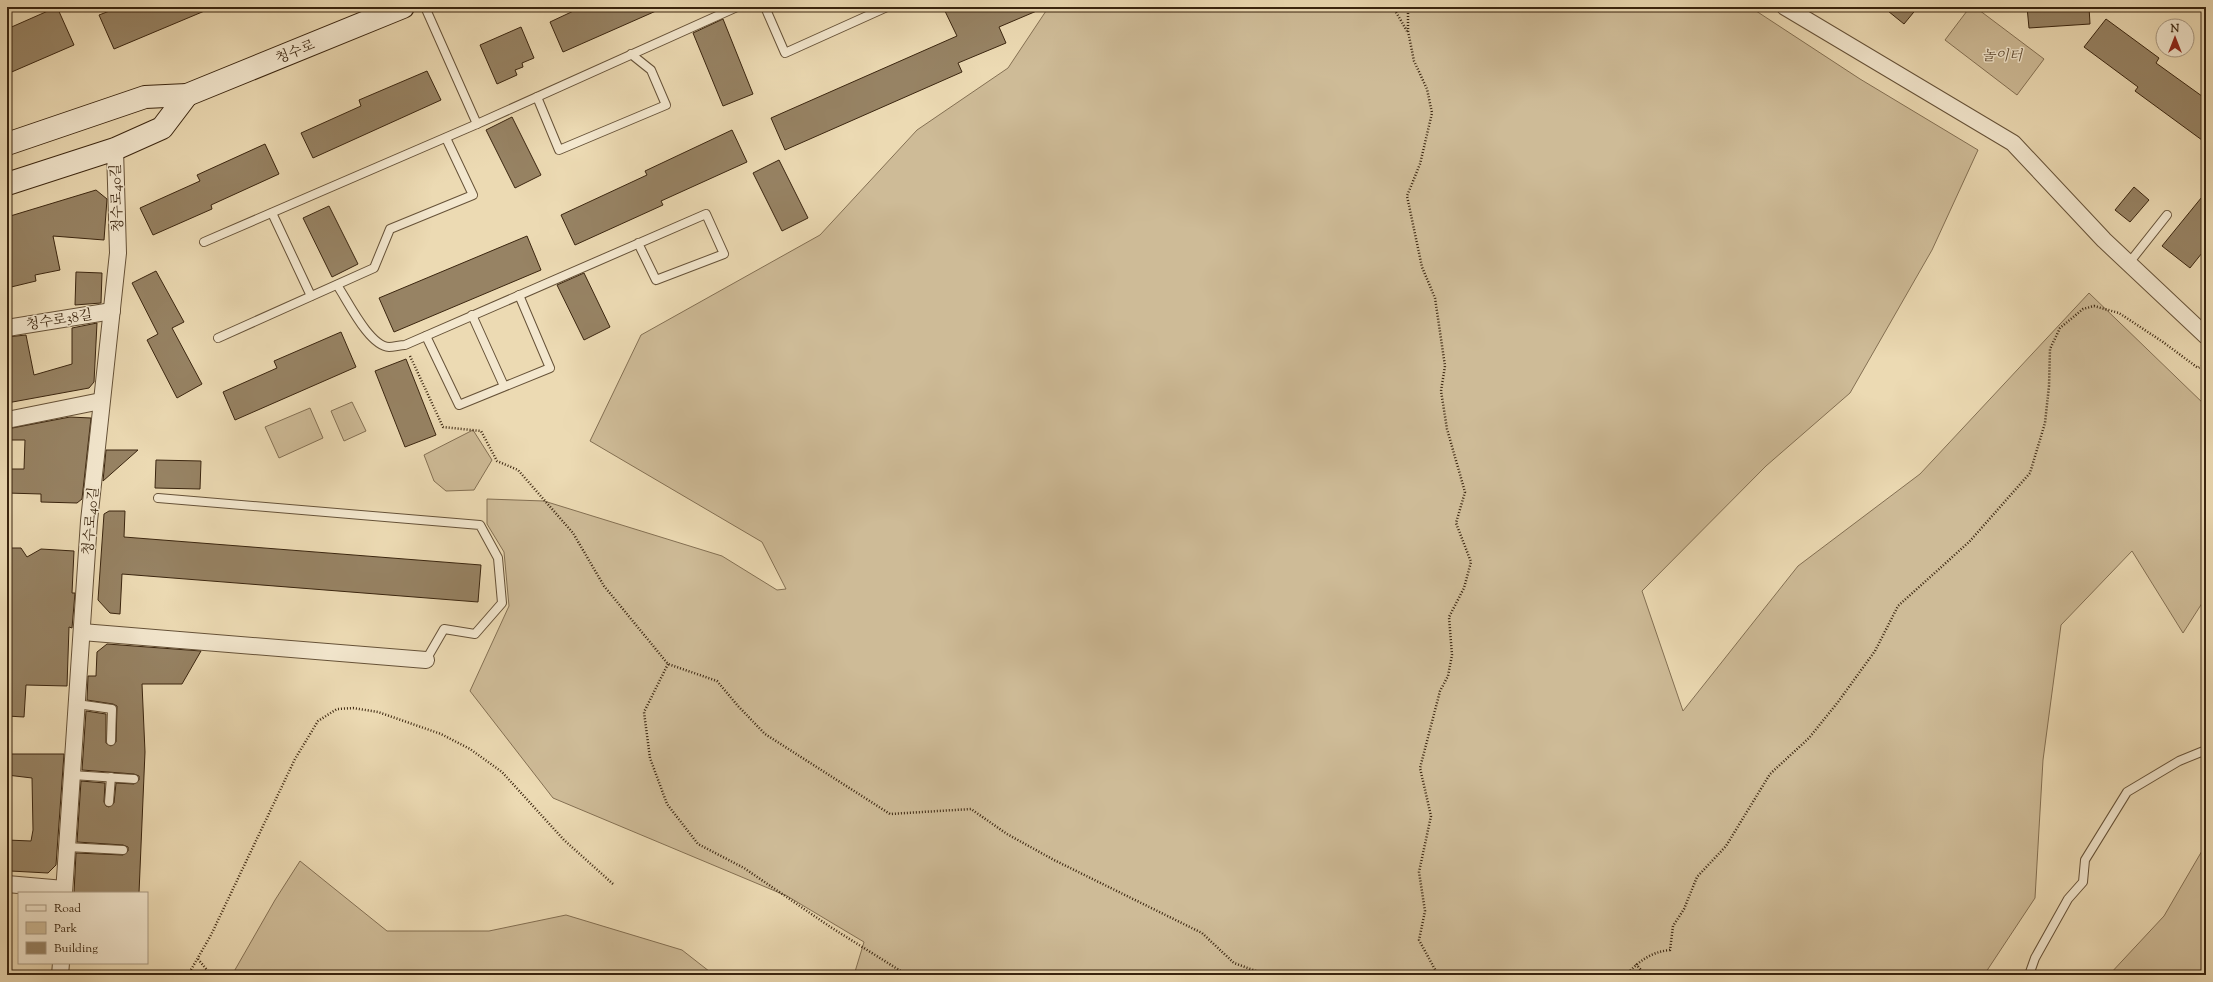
<svg xmlns="http://www.w3.org/2000/svg" width="2213" height="982" font-family="'Sorts Mill Goudy','Noto Serif KR',serif">
  <style>
    .green { fill: #cebb97; stroke: #847053 }
    .building { fill: #978364; stroke: #3a250f }
    .lines { fill: none; stroke-linecap: round; stroke-linejoin: round }
    .service-casing { stroke: #665238; stroke-width: 10 }
    .minor-casing { stroke: #665238; stroke-width: 18 }
    .secondary-casing { stroke: #3a250f; stroke-width: 24 }
    .path { stroke: #3a250f; stroke-width: 2.5; stroke-dasharray: 1 2; stroke-linecap: butt }
    .service { stroke: #f3e7ce; stroke-width: 8 }
    .minor { stroke: #f3e7ce; stroke-width: 16 }
    .secondary { stroke: #f3e7ce; stroke-width: 22 }
    .labels { text-anchor: middle; stroke-width: 3; stroke-linejoin: round; paint-order: stroke }
    .street-label { font-size: 14px; fill: #3a250f; stroke: #f3e7ce }
    .park-label { font-size: 14px; font-style: italic; fill: #5f4a31; stroke: #f3e7ce }
  </style>
  <rect width="100%" height="100%" fill="#ecdab3"/>
  <filter id="stains"><feTurbulence type="fractalNoise" baseFrequency=".005" numOctaves="4"/><feColorMatrix values="0 0 0 0 .2 0 0 0 0 .09 0 0 0 0 .02 0 0 0 .5 -.17"/></filter>
  <radialGradient id="worn" r=".72"><stop offset=".6" stop-color="#630" stop-opacity="0"/><stop offset="1" stop-color="#630" stop-opacity=".3"/></radialGradient>
  <g class="green">
    <path d="M1047 7H1750L1860 79 1978 150 1932 250 1850 393 1766 466 1642 591 1683 711 1798 566 1920 474 2089 293 2206 406V597L2183 633 2132 551 2061 625 2043 760 2035 898 1984 975H854L864 942 787 896 553 798 470 691 509 606 504 552 487 524V499L544 501 722 556 777 590 786 589 762 542 590 441 641 335 820 235 917 130 1008 68 1046 11Z"/>
    <path d="M1970 7H1975L2044 59 2017 95 1945 40Z"/>
    <path d="M352 402 366 431 344 441 331 411Z"/>
    <path d="M310 408 323 438 279 458 265 427Z"/>
    <path d="M473 430 492 460 474 490 446 491 434 481 424 455Z"/>
    <path d="M2206 844V975H2109L2164 916Z"/>
    <path d="M300 861 387 931H489L566 915 682 950 714 975H232L275 900Z"/>
  </g>
  <g class="building">
    <path d="M57 7 74 45 7 74V29Z"/>
    <path d="M120 7H214L114 49 99 15Z"/>
    <path d="M582 7H665L563 52 550 22Z"/>
    <path d="M943 7H1046L999 27 1006 43 958 63 962 72 785 150 771 118 957 36Z"/>
    <path d="M1883 7H1918L1904 24Z"/>
    <path d="M2027 7H2089L2090 24 2029 28Z"/>
    <path d="M723 19 753 94 723 106 693 33Z"/>
    <path d="M2106 19 2159 58 2156 63 2206 99V143L2135 91 2138 87 2084 47Z"/>
    <path d="M521 27 534 58 522 63 523 67 515 70 517 75 497 84 480 45Z"/>
    <path d="M427 71 441 100 313 158 301 133 361 106 359 100Z"/>
    <path d="M512 117 541 175 515 188 486 130Z"/>
    <path d="M732 130 747 162 661 201 663 205 575 245 561 215 647 175 645 171Z"/>
    <path d="M265 144 279 174 211 205 212 209 153 235 140 208 200 181 197 175Z"/>
    <path d="M779 160 808 218 782 231 753 173Z"/>
    <path d="M2134 187 2149 200 2130 222 2115 210Z"/>
    <path d="M96 190 107 199 104 240 53 236 60 270 35 275 36 281 7 288V217Z"/>
    <path d="M2206 192V248L2190 268 2162 246Z"/>
    <path d="M329 206 358 264 332 277 303 218Z"/>
    <path d="M527 236 541 270 394 332 379 298Z"/>
    <path d="M156 271 184 322 172 328 202 384 177 398 147 340 158 334 132 283Z"/>
    <path d="M76 272 102 273 101 303 75 305Z"/>
    <path d="M584 273 610 327 584 340 557 285Z"/>
    <path d="M97 323 94 382 89 388 7 403V337L26 335 34 375 72 364V328Z"/>
    <path d="M341 332 356 367 235 420 223 392 277 368 274 361Z"/>
    <path d="M406 359 436 435 405 447 375 371Z"/>
    <path d="M70 417 91 418 82 499 77 503 41 502V494L7 493V469H24L25 440H7V429Z"/>
    <path d="M106 450H138L103 481Z"/>
    <path d="M156 460 201 461 200 489 155 488Z"/>
    <path d="M109 511H125L124 537 481 565 478 602 122 574 120 614 110 613 98 600 104 514Z"/>
    <path d="M7 548H21L27 557 41 549 74 551 72 593H75L72 628 69 627 67 686 26 685 24 717 7 716 9 578H7Z"/>
    <path d="M107 644 201 651 182 684H142L145 752 139 893H74L76 853 123 855 128 851V847L123 845 77 842 81 781 105 783 104 802 106 806 109 807 114 803 116 783 134 784 139 780V776L134 774 82 770 86 711 106 714V743L111 746 116 742 117 706 113 704 87 700 88 676H96L97 652Z"/>
    <path d="M7 754H64L56 865 48 873 10 871V869H7V840L31 841 33 830 32 778 7 775Z"/>
  </g>
  <g class="lines">
    <g class="service-casing">
      <g id="service">
        <path d="M425 7 477 124"/>
        <path d="M765 7 785 53 887 7"/>
        <path d="M537 97 559 150 666 105 651 70 631 54"/>
        <path d="M272 213 311 296"/>
        <path d="M204 242 477 124 737 7"/>
        <path d="M2129 263 2167 215"/>
        <path d="M337 285C348 301 369 346 389 347 394 347 400 345 405 345L706 214 724 254 656 280 638 243"/>
        <path d="M472 315 504 386"/>
        <path d="M426 336 459 405 550 368 519 295"/>
        <path d="M218 338 374 268 390 229 473 195 446 138"/>
        <path d="M158 498 480 525 498 558 502 603 475 634 444 629 426 660"/>
        <path d="M77 704 112 709 111 741"/>
        <path d="M72 775 134 779"/>
        <path d="M109 802 111 777"/>
        <path d="M67 847 123 850"/>
        <path d="M2029 975 2035 958 2068 899 2083 882 2085 860 2127 792 2179 761 2206 750"/>
      </g>
    </g>
    <g class="minor-casing">
      <g id="minor">
        <path d="M1785 7 2013 143 2104 240 2206 336"/>
        <path d="M7 328 112 311"/>
        <path d="M7 420 101 401"/>
        <path d="M82 632 426 660"/>
        <path d="M7 884 64 889"/>
        <path d="M64 893 89 521 118 253 115 149"/>
        <path d="M60 975 61 963"/>
      </g>
    </g>
    <g class="secondary-casing">
      <g id="secondary">
        <path d="M7 144 145 97 187 95 403 7"/>
        <path d="M7 184 115 149 162 128 187 95"/>
      </g>
    </g>
    <g class="path">
      <path d="M1393 7 1407 31"/>
      <path d="M1408 7V31L1414 61 1427 89 1432 113 1420 164 1407 196 1422 267 1435 298 1445 366 1441 391 1447 429 1465 492 1456 523 1471 562 1464 588 1449 617 1452 655 1448 676 1440 691 1420 768 1431 816 1419 872 1425 911 1419 940 1438 975"/>
      <path d="M410 356 443 427 481 431 497 461 518 470 573 533 604 586 668 664 717 681 738 706 765 734 890 814 971 809 1007 834 1054 860 1202 933 1234 963 1267 975"/>
      <path d="M668 664 644 712 650 758 667 804 698 844 744 868 832 928 907 975"/>
      <path d="M198 959 211 975"/>
      <path d="M1636 964 1645 975"/>
      <path d="M188 975 211 935 295 759 318 721 337 709 353 708 378 712 441 734 470 749 502 772 564 840 613 884"/>
      <path d="M1626 975C1639 961 1651 952 1670 950L1673 926 1684 909 1697 877 1726 846 1770 774 1809 738 1838 702 1875 651 1898 606 1969 542 2030 473 2045 423 2049 386 2050 349 2060 328 2083 309 2094 306 2119 313 2163 342 2198 368 2206 364"/>
    </g>
    <use href="#service" class="service"/>
    <use href="#minor" class="minor"/>
    <use href="#secondary" class="secondary"/>
  </g>
  <g class="labels">
    <g class="street-label">
      <text transform="translate(295 51) rotate(-22)" y="5">청수로</text>
      <text transform="translate(116 198) rotate(-92)" y="5">청수로40길</text>
      <text transform="translate(59 319) rotate(-9)" y="5">청수로38길</text>
      <text transform="translate(90 521) rotate(-85)" y="5">청수로40길</text>
    </g>
    <g class="park-label">
      <text x="2002" y="60">놀이터</text>
    </g>
  </g>
  <rect width="2213" height="982" fill="none" stroke="#ecdab3" stroke-width="24"/>
  <rect x="8" y="8" width="2197" height="966" fill="none" stroke="#3a250f" stroke-width="2"/>
  <rect x="12" y="12" width="2189" height="958" fill="none" stroke="#3a250f"/>
  <rect x="18" y="892" width="130" height="72" fill="#f3e7ce" stroke="#a99982"/>
  <rect x="26" y="905" width="20" height="6" fill="#f3e7ce" stroke="#a99982"/>
  <text x="54" y="912" font-size="12" fill="#3a250f">Road</text>
  <rect x="26" y="922" width="20" height="12" fill="#cebb97" stroke="#a99982"/>
  <text x="54" y="932" font-size="12" fill="#3a250f">Park</text>
  <rect x="26" y="942" width="20" height="12" fill="#978364" stroke="#a99982"/>
  <text x="54" y="952" font-size="12" fill="#3a250f">Building</text>
  <g transform="translate(2175 38)"><circle r="19" fill="#f3e7ce" stroke="#a99982"/>
  <path d="M0-3L7 15L0 10L-7 15Z" fill="#8f2418"/>
  <text y="-6" font-size="11" font-weight="bold" text-anchor="middle" fill="#3a250f">N</text>
  </g>
  <rect width="100%" height="100%" filter="url(#stains)"/>
  <rect width="100%" height="100%" fill="url(#worn)"/>
</svg>
